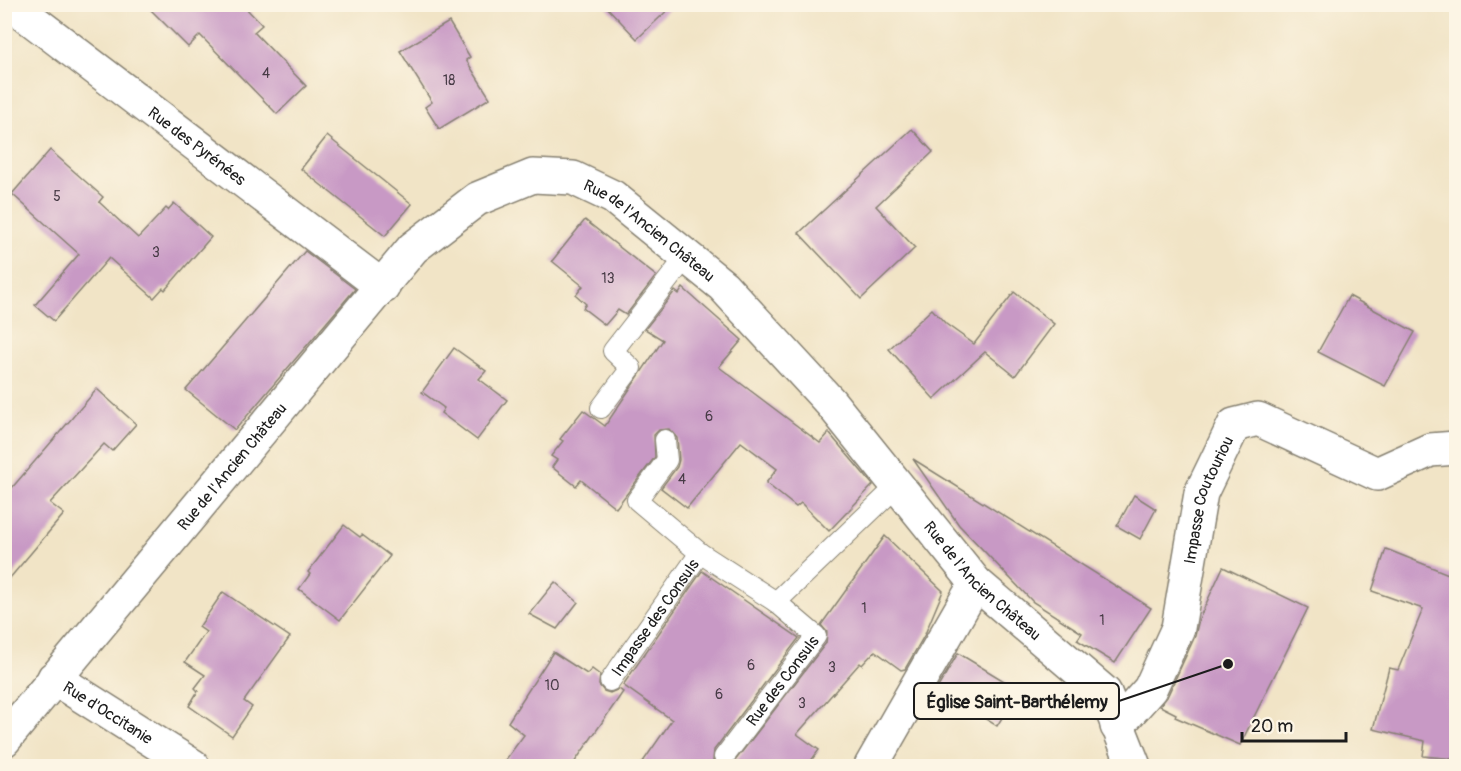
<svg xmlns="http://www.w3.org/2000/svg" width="1461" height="771" font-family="Pangolin,sans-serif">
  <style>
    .building { fill: #c899c5 }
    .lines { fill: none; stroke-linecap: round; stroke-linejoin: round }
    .lane-casing { stroke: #868071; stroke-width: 22 }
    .street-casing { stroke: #868071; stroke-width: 36 }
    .lane { stroke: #fff; stroke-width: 20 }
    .street { stroke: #fff; stroke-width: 33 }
    .labels { text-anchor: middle; stroke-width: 6; stroke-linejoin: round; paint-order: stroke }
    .number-label { font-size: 14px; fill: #473b46 }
    .street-label { font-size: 16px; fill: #1c1c1c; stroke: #fcf5e5 }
    .leader { fill: none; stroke: #1c1c1c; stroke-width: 2 }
    .callout-dot { fill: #1c1c1c; stroke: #fcf5e5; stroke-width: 2 }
    .callout { fill: #fcf5e5; stroke: #1c1c1c; stroke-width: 2 }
    .callout-label { font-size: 18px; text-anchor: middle; font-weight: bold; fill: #1c1c1c }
  </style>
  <rect width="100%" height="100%" fill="#fcf5e5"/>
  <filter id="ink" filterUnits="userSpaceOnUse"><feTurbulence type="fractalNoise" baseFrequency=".0167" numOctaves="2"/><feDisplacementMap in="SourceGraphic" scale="12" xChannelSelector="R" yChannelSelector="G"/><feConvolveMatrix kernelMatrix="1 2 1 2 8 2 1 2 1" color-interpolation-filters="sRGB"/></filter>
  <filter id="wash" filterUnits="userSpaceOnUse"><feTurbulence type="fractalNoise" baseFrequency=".008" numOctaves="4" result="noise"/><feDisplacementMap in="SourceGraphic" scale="24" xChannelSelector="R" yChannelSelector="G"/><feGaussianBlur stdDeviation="1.35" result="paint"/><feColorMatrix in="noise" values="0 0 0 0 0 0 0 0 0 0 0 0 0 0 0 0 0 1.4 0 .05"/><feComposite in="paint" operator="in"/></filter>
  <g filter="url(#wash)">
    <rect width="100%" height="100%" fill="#f1e4c6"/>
    <g id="blocks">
      <g class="building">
        <path d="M145 4H242L262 25 254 32 306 86 277 114 200 35 188 47Z"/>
        <path d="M604 4H674L637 39Z"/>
        <path d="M449 22 470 57 466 60 490 98 439 129 425 107 432 102 400 51Z"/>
        <path d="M912 129 933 152 876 206 915 248 861 299 799 233Z"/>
        <path d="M327 136 412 204 385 236 301 169Z"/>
        <path d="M50 150 103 197 99 202 138 238 166 208 168 210 174 203 211 237 165 290 163 288 154 298 109 258 54 321 35 305 79 254 12 194Z"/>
        <path d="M585 220 656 276 626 315 618 310 605 325 583 308 586 304 576 295 583 286 552 261Z"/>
        <path d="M305 251 355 289 235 430 186 390Z"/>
        <path d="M683 288 742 340 719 367 820 443 829 433 873 485 829 531 801 503 796 507 766 483 777 469 741 442 687 508 661 488 677 467 679 460 677 438 669 429 659 430 654 435 655 457 616 508 581 480 576 486 552 467 557 460 551 456 563 441 560 439 583 410 605 426 663 340 645 329 675 291 679 294Z"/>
        <path d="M1014 292 1054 324 1015 376 985 352 934 399 889 349 932 309 946 324 974 344Z"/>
        <path d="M1349 296 1415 332 1385 386 1318 352Z"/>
        <path d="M454 348 486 371 479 379 507 400 477 440 441 413 444 408 422 392Z"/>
        <path d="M97 389 136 424 112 451 104 444 50 503 64 514 4 585V497Z"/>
        <path d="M913 459 1151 608 1115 663 1077 640 1082 633 1033 602 959 525Z"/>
        <path d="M1134 495 1156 509 1140 539 1117 526Z"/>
        <path d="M344 525 360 537 362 535 390 556 340 620 299 589 310 574 308 572Z"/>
        <path d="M885 536 943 591 925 634 905 669 901 670 875 651 862 665 860 663 797 734 819 750 807 766H731L826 643 827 632 821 625Z"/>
        <path d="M1386 549 1456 577V759L1423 756 1425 741 1373 729 1389 668 1398 670 1423 609 1372 591Z"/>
        <path d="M1223 567 1308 608 1240 745 1175 717 1176 714 1160 706 1167 697 1195 636 1199 619Z"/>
        <path d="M702 571 799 638 714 750 713 761 717 766H640L672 720 623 685Z"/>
        <path d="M555 582 578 602 557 629 529 614Z"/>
        <path d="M223 592 290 637 244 701 252 707 232 736 189 706 198 691 195 688 205 675 185 662 206 632 199 627Z"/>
        <path d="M553 652 587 674 592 669 600 675 599 685 604 691 610 693 619 689 623 692 572 766H501L524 735 508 722Z"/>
        <path d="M958 653 1019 690 997 726 937 689Z"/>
      </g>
    </g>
  </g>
  <g filter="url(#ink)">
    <use href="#blocks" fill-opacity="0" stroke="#868071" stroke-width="1.5"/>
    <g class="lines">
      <g class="lane-casing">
        <g id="lane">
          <path d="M601 408 631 368 613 351 686 257"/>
          <path d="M665 440 667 460 637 500 700 553 776 602"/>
          <path id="s1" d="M610 681 700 553"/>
          <path id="s2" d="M724 757 816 636 776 602 897 486"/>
        </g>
      </g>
      <g class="street-casing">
        <g id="street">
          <path id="s3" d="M11 4 383 287"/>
          <path id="s4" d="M54 678 193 766"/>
          <path id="s5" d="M1117 726 1150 689 1178 628 1201 493 1234 425 1258 419 1377 474 1430 450 1456 448"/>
          <path id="s6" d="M4 740 413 248 477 199 533 176 573 178 613 197 723 286 831 403 976 583 1105 693 1134 766"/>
          <path d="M871 766 976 583"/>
        </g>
      </g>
      <use href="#lane" class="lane"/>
      <use href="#street" class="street"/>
    </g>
  </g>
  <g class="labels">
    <g class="number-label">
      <text x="266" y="78">4</text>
      <text x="449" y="85">18</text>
      <text x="57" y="201">5</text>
      <text x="156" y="257">3</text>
      <text x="608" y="283">13</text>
      <text x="709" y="421">6</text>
      <text x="682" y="484">4</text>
      <text x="864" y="613">1</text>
      <text x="1102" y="625">1</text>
      <text x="751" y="670">6</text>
      <text x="832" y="672">3</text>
      <text x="552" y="690">10</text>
      <text x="719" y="699">6</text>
      <text x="802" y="708">3</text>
    </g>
    <g class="street-label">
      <text dy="6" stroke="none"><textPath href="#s3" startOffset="234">Rue des Pyrénées</textPath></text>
      <text dy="6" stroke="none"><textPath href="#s6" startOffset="914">Rue de l'Ancien Château</textPath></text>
      <text dy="6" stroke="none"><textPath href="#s6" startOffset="356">Rue de l'Ancien Château</textPath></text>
      <text dy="6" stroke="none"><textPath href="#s5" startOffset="249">Impasse Coutouriou</textPath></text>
      <text dy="6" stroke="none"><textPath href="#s6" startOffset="1400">Rue de l'Ancien Château</textPath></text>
      <text dy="6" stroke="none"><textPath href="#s1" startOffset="78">Impasse des Consuls</textPath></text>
      <text dy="6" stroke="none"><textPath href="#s2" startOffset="96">Rue des Consuls</textPath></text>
      <text dy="6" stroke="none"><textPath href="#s4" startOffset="64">Rue d'Occitanie</textPath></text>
    </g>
  </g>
  <path class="leader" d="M1228 664L1119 701"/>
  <circle class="callout-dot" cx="1228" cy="664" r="6"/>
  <rect class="callout" x="914" y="683" width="205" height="36" rx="6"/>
  <g class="callout-label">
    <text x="1017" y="708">Église Saint-Barthélemy</text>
  </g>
  <rect width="1461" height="771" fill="none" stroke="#fcf5e5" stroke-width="24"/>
  <path d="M1242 732v9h104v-9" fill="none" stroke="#1c1c1c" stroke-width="3"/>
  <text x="1251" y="732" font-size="18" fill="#1c1c1c" stroke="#fcf5e5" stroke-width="4.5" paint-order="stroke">20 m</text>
</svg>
